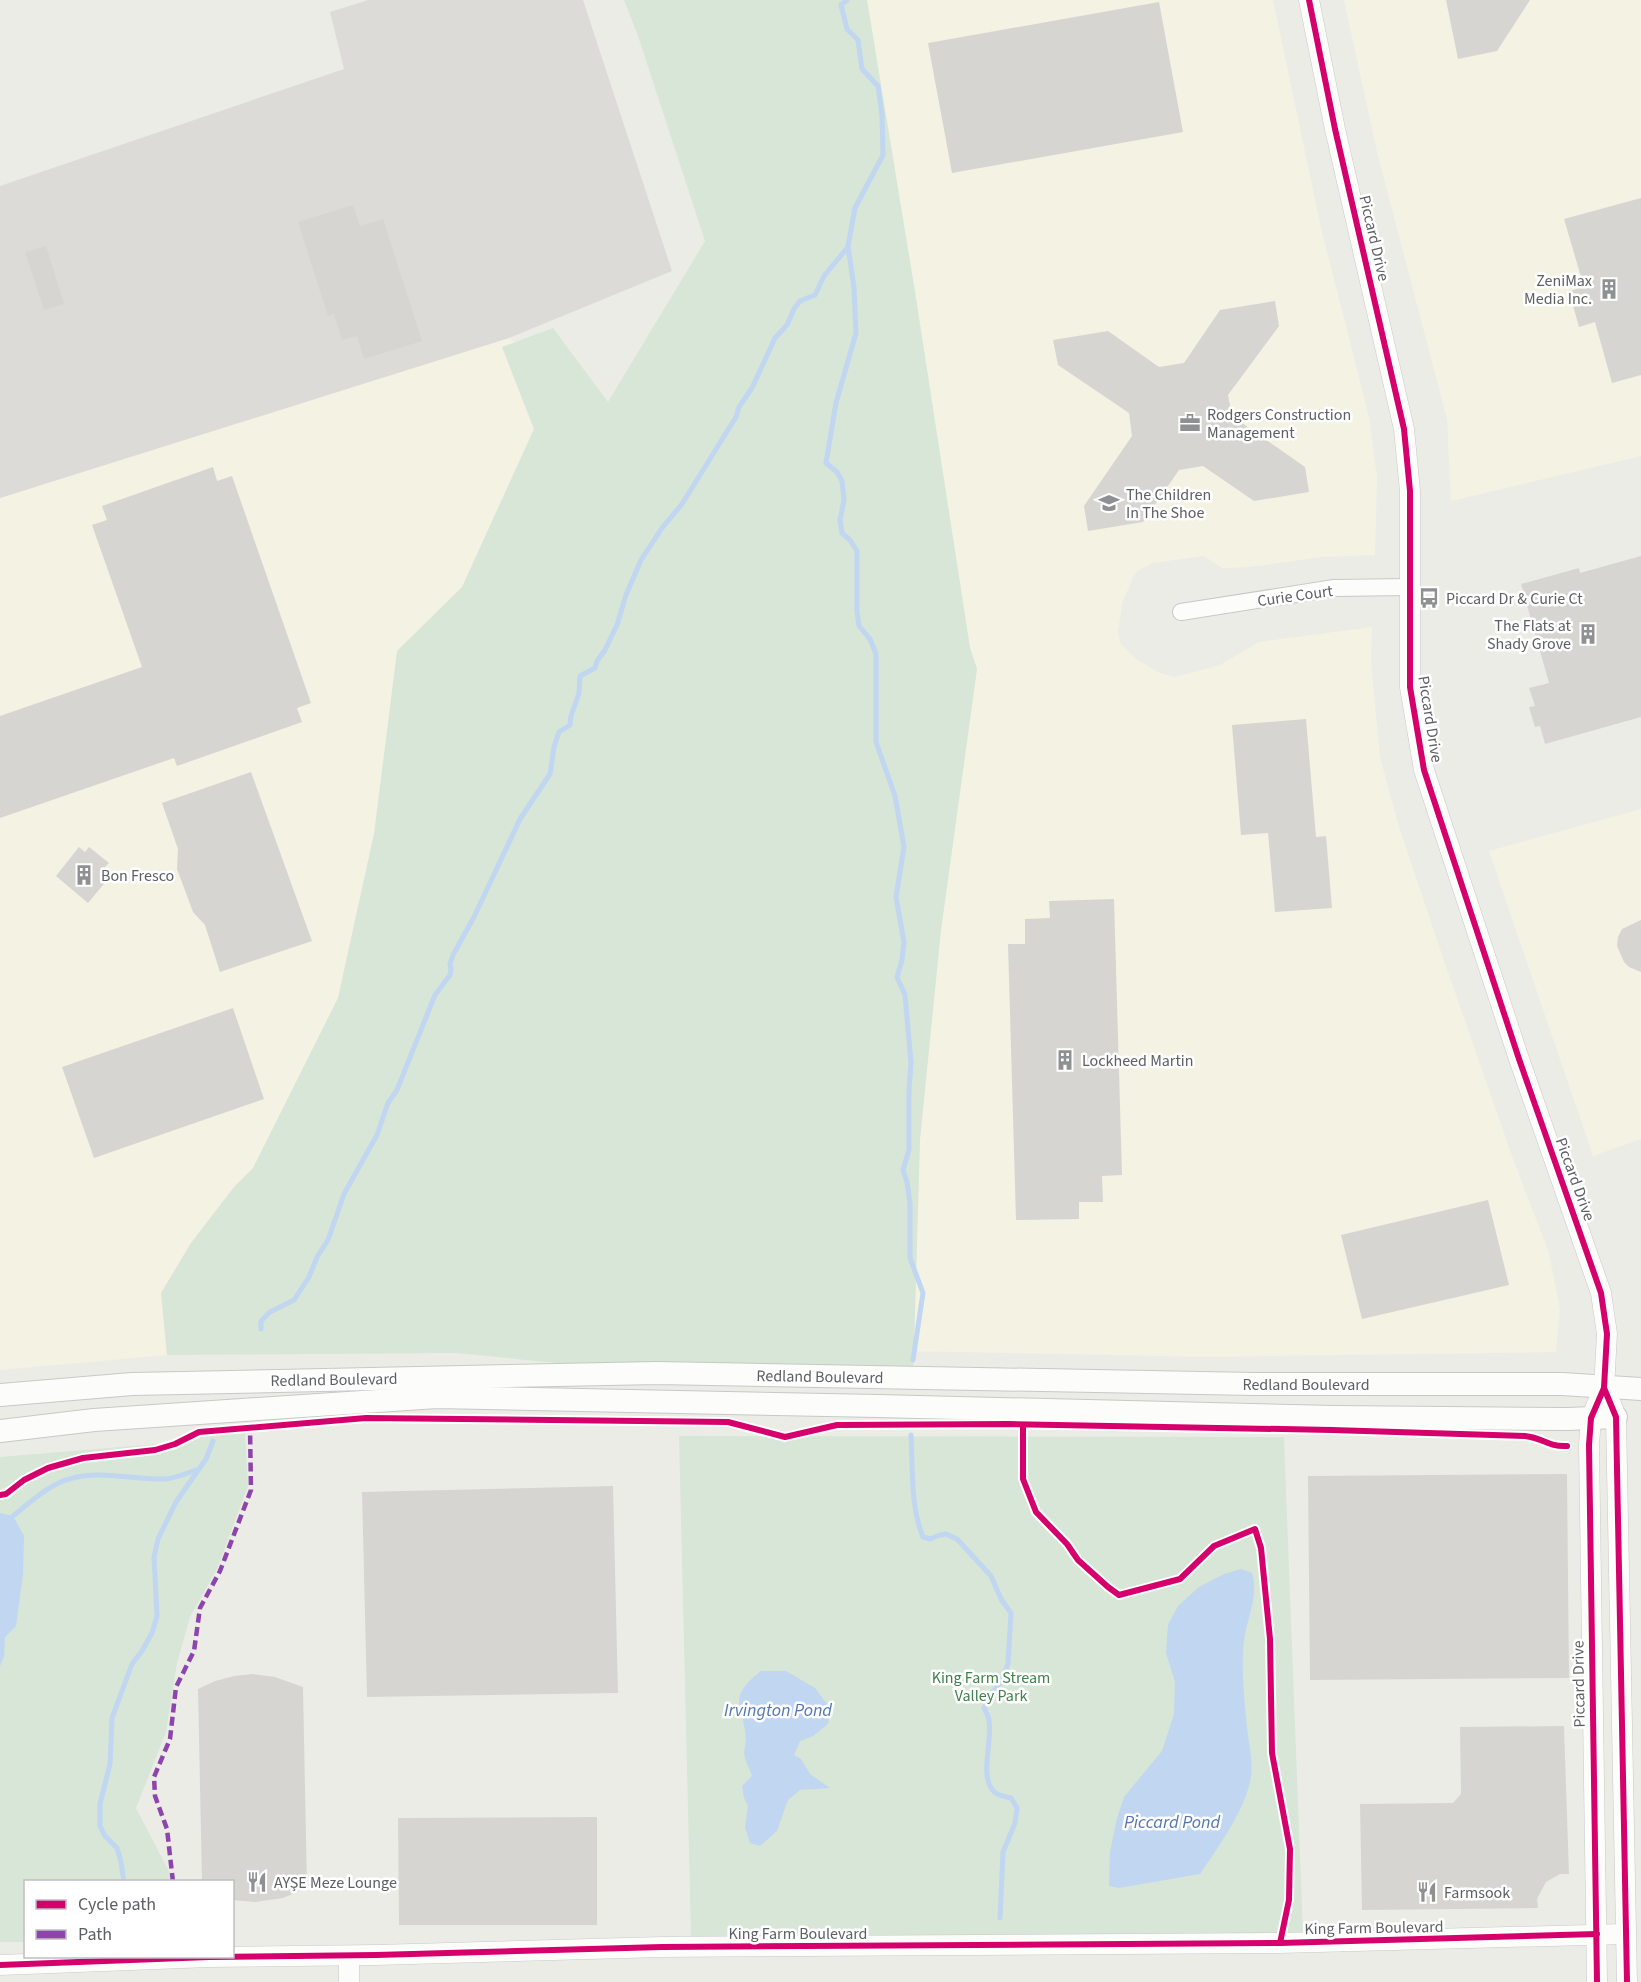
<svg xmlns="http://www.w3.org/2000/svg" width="1641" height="1982" font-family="'Source Sans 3',sans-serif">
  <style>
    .commercial { fill: #f4f2e2 }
    .industrial { fill: #dcdbd7 }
    .green { fill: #d7e6d6 }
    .water { fill: #c1d6f1 }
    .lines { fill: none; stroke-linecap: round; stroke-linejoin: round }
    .stream { stroke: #c1d6f1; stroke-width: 5 }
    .building { fill: #d6d5d2 }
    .minor-casing { stroke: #c8c8c8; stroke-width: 18 }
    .tertiary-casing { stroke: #c8c8c8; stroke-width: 21 }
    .secondary-casing { stroke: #c7c8c8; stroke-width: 24 }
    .minor { stroke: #fcfcfb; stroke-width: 16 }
    .tertiary { stroke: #fcfcfb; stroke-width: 20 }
    .secondary { stroke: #fcfcfb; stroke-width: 22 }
    .quiet { stroke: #8e44ad; stroke-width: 4.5; stroke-dasharray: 9 4.5; stroke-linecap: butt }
    .cycleway-casing { stroke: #fff; stroke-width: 10 }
    .cycleway { stroke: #d6006c; stroke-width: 6 }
    .labels { text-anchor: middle; stroke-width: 5; stroke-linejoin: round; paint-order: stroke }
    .street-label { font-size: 16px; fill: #5d5f64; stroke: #fff }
    .poi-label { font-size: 16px; fill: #5d5f64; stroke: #fff; text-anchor: start }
    .park-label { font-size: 16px; fill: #3f814b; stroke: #fff }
    .water-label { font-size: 18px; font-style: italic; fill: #5376b6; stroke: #fff }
  </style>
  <rect width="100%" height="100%" fill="#ecece7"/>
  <g class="commercial">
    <path d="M867 0H1273L1321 228 1369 417 1377 477 1375 555 1322 557 1250 567 1222 568 1204 556 1152 563 1136 572 1123 600 1118 631 1120 643 1136 659 1160 673 1174 677 1220 665 1259 642 1372 627 1371 663 1380 757 1399 827 1442 955 1512 1156 1549 1253 1560 1309 1556 1352 1206 1357 914 1351 920 1139 941 930 977 669 970 648 915 292Z"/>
    <path d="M1344 0H1641V456L1451 501 1447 419 1377 152Z"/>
    <path d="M509 338 535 358 570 446 423 679 374 834 338 998 253 1168 234 1187 161 1293 167 1355 0 1370V498Z"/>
    <path d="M1641 809V1139L1593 1156 1489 851Z"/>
  </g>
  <path class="industrial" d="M368 0H583L672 271 509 338 0 498V186L344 69 330 12Z"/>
  <g class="green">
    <path d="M624 0H867L915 292 970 648 977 669 941 930 920 1139 913 1380 657 1373 456 1353 167 1355 161 1293 191 1243 234 1187 253 1168 338 998 374 834 397 651 462 587 534 429 502 347 553 328 608 402 705 241 638 36Z"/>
    <path d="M245 1433 248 1486 217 1569 190 1617 177 1663 166 1732 136 1808 174 1881 26 1882 25 1942H0V1457L193 1441 201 1436Z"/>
    <path d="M679 1436 1284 1437 1303 1934 691 1936Z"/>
  </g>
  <g class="water">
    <path d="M0 1513 13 1516 24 1536 23 1574 16 1626 5 1637 4 1657 0 1666Z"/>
    <path d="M1241 1569 1252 1573C1259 1595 1247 1618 1244 1640 1241 1668 1244 1699 1247 1727 1249 1746 1254 1763 1250 1782 1244 1811 1217 1849 1200 1874L1119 1888 1109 1886 1110 1852 1117 1818 1124 1797 1162 1751 1174 1714 1175 1682 1166 1653 1168 1625 1178 1606 1199 1587 1224 1574Z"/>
    <path d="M761 1671H786L815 1688 830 1708 828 1724 813 1736 800 1741 794 1755 801 1759 810 1774 830 1788 800 1790 788 1800 777 1831 760 1846 750 1843 745 1827 748 1806 744 1798 742 1786 752 1776C750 1769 745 1761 744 1753 744 1749 746 1744 746 1739 743 1703 726 1699 761 1671Z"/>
  </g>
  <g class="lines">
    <g class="stream">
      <path d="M847 0 841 5 847 29 858 40 862 69 878 86 882 115 883 155 855 208 848 246 854 288 856 333 836 403 826 463 837 472 842 481 844 500 840 520 842 533 850 540 857 551V612L859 626 870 639 876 654V742L895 796 904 847 896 897 904 942 902 960 897 977 905 995 911 1063 909 1090V1150L903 1170 907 1182 910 1203V1258L923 1293 913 1360"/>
      <path d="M261 1329V1321L270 1312 294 1300 309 1277 317 1257 328 1240 344 1194 377 1135 388 1103 397 1090 435 995 450 975 451 970 450 964 453 955 474 917 520 819 550 774 554 747 559 732 570 725 571 716 579 693 580 676 595 668 597 661 605 650 617 625 626 595 641 560 662 528 682 504 736 417 739 407 752 388 775 338 787 325 794 309 800 301 815 295 824 276 848 247"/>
      <path d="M911 1435C913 1468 910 1506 923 1537L930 1539 940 1535 946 1534 957 1539 991 1576 1001 1599 1011 1613 1008 1664 1001 1682 992 1693 984 1708C986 1712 989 1717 989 1721 993 1742 977 1781 997 1794 1001 1796 1007 1797 1011 1798L1017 1808 1015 1823 1003 1852 1000 1918"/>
      <path d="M13 1516C29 1503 44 1489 63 1481 95 1468 131 1480 165 1479 176 1478 185 1474 196 1470"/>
      <path d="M124 1882 121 1862 117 1848 105 1836 100 1826V1804L110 1764 112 1718 132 1664 142 1651 152 1633 157 1616 154 1557 158 1539 176 1502 206 1459 213 1441"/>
    </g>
  </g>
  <g class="building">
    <path d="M1446 0H1530L1497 51 1458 59Z"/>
    <path d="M1159 2 1183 132 952 173 928 43Z"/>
    <path d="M1641 198V375L1612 383 1595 322 1579 327 1569 291 1584 287 1564 219Z"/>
    <path d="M353 205 360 226 383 219 422 341 364 359 357 336 342 340 334 314 328 316 298 222Z"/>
    <path d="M46 246 64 304 44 310 25 252Z"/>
    <path d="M1275 301 1279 326 1228 395 1232 416 1305 467 1309 492 1254 501 1203 466 1179 470 1143 522 1088 531 1084 506 1132 436 1129 413 1058 365 1053 340 1108 331 1159 367 1184 363 1220 310Z"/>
    <path d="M213 467 217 481 232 476 311 703 297 708 302 722 177 766 174 758 0 818V716L142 667 92 525 107 520 102 506Z"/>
    <path d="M1641 556V717L1545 744 1540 726 1535 727 1529 707 1535 706 1529 688 1549 683 1521 584 1579 568 1580 573Z"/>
    <path d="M1306 719 1316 837 1326 836 1332 908 1275 912 1268 833 1241 835 1232 725Z"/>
    <path d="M251 772 312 941 220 972 205 925 193 912 177 869 178 849 162 803Z"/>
    <path d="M79 847 85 852 89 847 109 863 105 867 113 873 88 903 56 876Z"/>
    <path d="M1114 899 1122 1175 1102 1176 1103 1202H1079V1219L1016 1220 1008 944H1025V919L1050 918 1049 901Z"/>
    <path d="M1641 920V972L1629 967 1624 962 1617 946 1618 937 1622 929Z"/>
    <path d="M233 1008 264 1099 94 1158 62 1067Z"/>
    <path d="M1488 1200 1509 1285 1362 1319 1341 1235Z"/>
    <path d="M1567 1474 1569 1678 1310 1680 1308 1476Z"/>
    <path d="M613 1486 618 1693 367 1697 362 1492Z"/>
    <path d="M253 1674 275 1677 303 1687 307 1888 283 1898 255 1902 232 1900V1881H202L198 1689 215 1681 234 1676Z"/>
    <path d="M1564 1726 1569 1874H1560L1546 1882 1537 1899 1538 1908 1362 1910 1360 1804 1453 1803 1461 1794 1460 1727Z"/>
    <path d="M597 1817V1925H399L398 1818Z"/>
  </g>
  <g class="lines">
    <g class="minor-casing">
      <path id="minor" d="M1181 612 1334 588 1409 587"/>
    </g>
    <g class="tertiary-casing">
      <g id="tertiary">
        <path d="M1309 0 1335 129 1404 429 1410 491V687L1424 770 1519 1059 1601 1293 1607 1334 1604 1388 1591 1418 1589 1445 1597 1982"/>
        <path d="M1611 1404 1616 1417 1627 1982"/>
        <path d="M349 1956V1982"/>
        <path d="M0 1965 209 1957 376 1955 662 1947 1280 1943 1625 1934"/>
      </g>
    </g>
    <g class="secondary-casing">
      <g id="secondary">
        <path d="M0 1395 132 1384 657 1373 1254 1384H1562L1641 1389"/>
        <path d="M0 1431 94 1420 437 1397 878 1406 1333 1417 1568 1419 1616 1417"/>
      </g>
    </g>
    <use href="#minor" class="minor"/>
    <use href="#tertiary" class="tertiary"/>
    <use href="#secondary" class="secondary"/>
    <path class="quiet" d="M173 1882 167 1829 155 1796 154 1777 170 1739 176 1687 194 1651 200 1608 220 1571 251 1490 250 1427"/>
    <g class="cycleway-casing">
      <g id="cycleway">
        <path d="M1309 0 1335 129 1404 429 1410 491V687L1424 770 1519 1059 1601 1293 1607 1334 1604 1388 1591 1418 1589 1445 1597 1982"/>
        <path d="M1604 1388 1616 1417 1627 1982"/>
        <path d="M1023 1425V1479L1036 1512 1067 1544 1078 1560 1108 1587 1119 1595 1180 1579 1214 1546 1255 1529 1261 1548 1270 1639 1272 1753 1290 1849 1289 1900 1280 1943"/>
        <path d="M0 1495 6 1494 24 1480 48 1468 83 1458 155 1450 175 1444 199 1432 366 1418 728 1422 785 1437 837 1425 1008 1424 1332 1430 1525 1436C1544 1438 1547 1447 1567 1446"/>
        <path d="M0 1965 209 1957 376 1955 662 1947 1280 1943 1597 1934"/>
      </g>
    </g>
    <use href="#cycleway" class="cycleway"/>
  </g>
  <defs>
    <g id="building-bare" transform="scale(1.62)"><path d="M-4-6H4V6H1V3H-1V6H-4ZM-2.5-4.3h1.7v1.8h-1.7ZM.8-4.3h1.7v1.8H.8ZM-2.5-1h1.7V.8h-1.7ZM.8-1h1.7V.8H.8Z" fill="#8f9092" stroke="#fff" stroke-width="2.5" paint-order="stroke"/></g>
    <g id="office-bare" transform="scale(1.62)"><path d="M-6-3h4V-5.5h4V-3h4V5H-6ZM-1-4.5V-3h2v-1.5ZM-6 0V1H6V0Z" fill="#8f9092" stroke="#fff" stroke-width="2.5" paint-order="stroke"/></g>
    <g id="school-bare" transform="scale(1.62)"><path d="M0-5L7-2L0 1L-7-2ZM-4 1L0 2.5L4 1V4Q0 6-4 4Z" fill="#8f9092" stroke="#fff" stroke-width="2.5" paint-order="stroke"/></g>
    <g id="bus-bare" transform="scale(1.62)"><path d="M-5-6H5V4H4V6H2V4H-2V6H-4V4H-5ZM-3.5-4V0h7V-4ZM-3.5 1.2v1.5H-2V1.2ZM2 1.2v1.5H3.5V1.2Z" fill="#8f9092" stroke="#fff" stroke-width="2.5" paint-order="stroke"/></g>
    <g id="restaurant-bare" transform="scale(1.62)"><path d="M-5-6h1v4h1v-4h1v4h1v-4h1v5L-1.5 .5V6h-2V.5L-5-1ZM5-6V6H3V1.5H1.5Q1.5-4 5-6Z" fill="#8f9092" stroke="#fff" stroke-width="2.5" paint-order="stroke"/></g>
  </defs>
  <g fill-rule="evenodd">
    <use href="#building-bare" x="1609" y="289"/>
    <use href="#office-bare" x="1190" y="423"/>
    <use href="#school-bare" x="1109" y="503"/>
    <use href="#bus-bare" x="1429" y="598"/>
    <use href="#building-bare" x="1588" y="634"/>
    <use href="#building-bare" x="84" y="875"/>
    <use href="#building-bare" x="1065" y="1060"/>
    <use href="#restaurant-bare" x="257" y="1882"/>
    <use href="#restaurant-bare" x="1427" y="1892"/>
  </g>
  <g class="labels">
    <g class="street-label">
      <text transform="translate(1375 238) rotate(77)" y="6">Piccard Drive</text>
      <text transform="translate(1295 595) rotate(-8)" y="6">Curie Court</text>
      <text transform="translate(1431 719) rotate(81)" y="6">Piccard Drive</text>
      <text transform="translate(1576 1179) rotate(70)" y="6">Piccard Drive</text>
      <text transform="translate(820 1376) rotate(1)" y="6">Redland Boulevard</text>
      <text transform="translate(334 1379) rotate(-1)" y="6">Redland Boulevard</text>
      <text x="1306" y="1390">Redland Boulevard</text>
      <text transform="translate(1578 1684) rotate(-91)" y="6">Piccard Drive</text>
      <text transform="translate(1374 1927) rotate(-1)" y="6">King Farm Boulevard</text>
      <text x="798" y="1939">King Farm Boulevard</text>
    </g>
    <g class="poi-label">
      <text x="1592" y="286" text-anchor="end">ZeniMax<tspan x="1592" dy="18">Media Inc.</tspan></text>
      <text x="1207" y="420">Rodgers Construction<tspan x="1207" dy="18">Management</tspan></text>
      <text x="1126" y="500">The Children<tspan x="1126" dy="18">In The Shoe</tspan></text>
      <text x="1446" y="604">Piccard Dr &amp; Curie Ct</text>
      <text x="1571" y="631" text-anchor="end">The Flats at<tspan x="1571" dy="18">Shady Grove</tspan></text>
      <text x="101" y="881">Bon Fresco</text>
      <text x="1082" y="1066">Lockheed Martin</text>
      <text x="274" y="1888">AYŞE Meze Lounge</text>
      <text x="1444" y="1898">Farmsook</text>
    </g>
    <g class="park-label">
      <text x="991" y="1683">King Farm Stream<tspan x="991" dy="18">Valley Park</tspan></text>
    </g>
    <g class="water-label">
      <text x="778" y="1716">Irvington Pond</text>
      <text x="1172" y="1828">Piccard Pond</text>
    </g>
  </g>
  <rect x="24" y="1880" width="210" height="78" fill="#ffffff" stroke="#bebfc1" stroke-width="1.5"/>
  <rect x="36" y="1900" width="30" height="9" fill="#d6006c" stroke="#bebfc1" stroke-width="1.5"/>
  <text x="78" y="1910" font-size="18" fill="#5d5f64">Cycle path</text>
  <rect x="36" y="1930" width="30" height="9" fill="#8e44ad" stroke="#bebfc1" stroke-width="1.5"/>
  <text x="78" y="1940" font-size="18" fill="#5d5f64">Path</text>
</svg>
